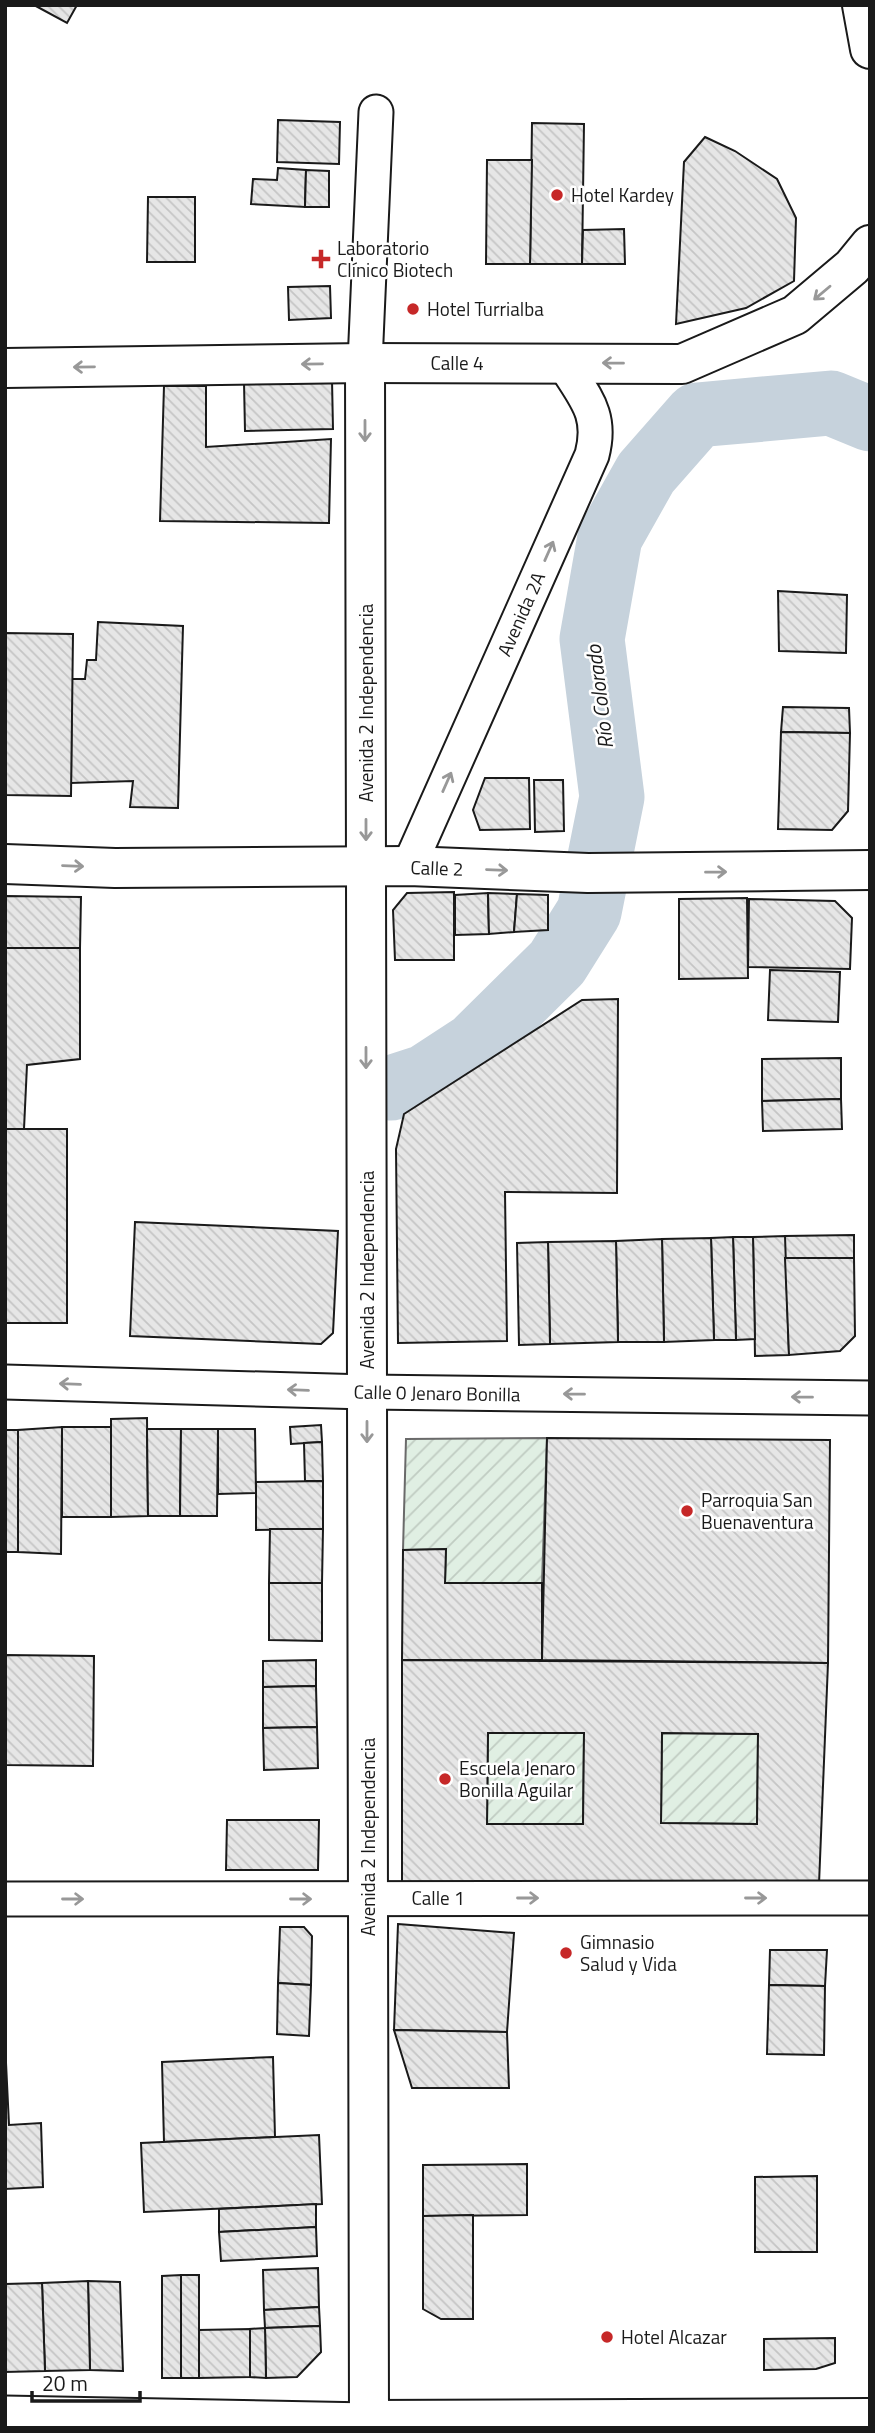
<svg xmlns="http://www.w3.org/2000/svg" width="875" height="2433" font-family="'Titillium Web',sans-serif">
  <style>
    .garden { fill: url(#garden-furrows); stroke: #6a6a6a; stroke-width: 2 }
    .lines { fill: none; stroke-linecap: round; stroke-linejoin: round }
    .river { stroke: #c6d2dc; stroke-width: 65 }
    .building { fill: url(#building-back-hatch); stroke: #1a1a1a; stroke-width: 2; fill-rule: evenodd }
    .minor-casing { stroke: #1a1a1a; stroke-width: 37 }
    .tertiary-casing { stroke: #1a1a1a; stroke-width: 42 }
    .primary-casing { stroke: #1a1a1a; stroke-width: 42 }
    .minor { stroke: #fff; stroke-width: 33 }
    .tertiary { stroke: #fff; stroke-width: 38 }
    .primary { stroke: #fff; stroke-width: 38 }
    .oneway { stroke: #989898 }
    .poi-dot { fill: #c62828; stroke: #fff; stroke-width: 2.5 }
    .labels { text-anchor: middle; stroke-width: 5; stroke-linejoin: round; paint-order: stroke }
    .poi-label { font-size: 19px; fill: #1a1a1a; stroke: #fff; text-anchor: start }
    .street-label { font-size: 19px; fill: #1a1a1a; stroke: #fff }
    .water-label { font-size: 21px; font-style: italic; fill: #1a1a1a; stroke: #fff }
  </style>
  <defs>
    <pattern id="garden-furrows" width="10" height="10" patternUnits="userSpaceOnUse" patternTransform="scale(1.75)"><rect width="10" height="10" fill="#e0efe3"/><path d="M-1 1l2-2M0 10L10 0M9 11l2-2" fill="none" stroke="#c0ccc2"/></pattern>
    <pattern id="building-back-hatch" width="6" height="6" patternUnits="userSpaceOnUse" patternTransform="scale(1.75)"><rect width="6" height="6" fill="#e6e6e6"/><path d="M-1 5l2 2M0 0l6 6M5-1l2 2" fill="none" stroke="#c5c5c5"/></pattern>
  </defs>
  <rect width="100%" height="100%" fill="#fff"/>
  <g class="garden">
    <path d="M547 1438 542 1583H445L446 1549 403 1550 406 1439Z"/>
    <path d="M488 1733H584L583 1824H487Z"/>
    <path d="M662 1733 758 1734 757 1824 661 1823Z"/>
  </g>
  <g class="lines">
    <path class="river" d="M391 1088 425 1077 474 1045 557 963 589 912 612 797 592 639 610 537 646 473 697 415 831 403 870 419"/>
  </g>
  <g class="building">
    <path d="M34 5H77L67 23Z"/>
    <path d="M278 120 340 122 339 164 277 162Z"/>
    <path d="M532 123 584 124 582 264H530Z"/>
    <path d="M705 137 735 151 777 179 796 218 794 281 746 308 676 324 684 162Z"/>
    <path d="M487 160H532L530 264H486Z"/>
    <path d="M278 168 306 170 305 207 251 204 253 179 277 180Z"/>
    <path d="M306 170 329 171V207H305Z"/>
    <path d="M148 197H195V262H147Z"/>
    <path d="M624 229 625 264H582L583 230Z"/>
    <path d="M330 286 331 318 289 320 288 287Z"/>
    <path d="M332 380 333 429 245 431 244 382Z"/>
    <path d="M164 386H206V447L331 439 329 523 160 521Z"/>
    <path d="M778 591 847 595 846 653 779 651Z"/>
    <path d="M98 622 183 626 178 808 130 807 133 781 71 783 72 679H85L87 660H96Z"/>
    <path d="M5 633 73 634 71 796 5 795Z"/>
    <path d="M783 707 849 708 850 733 781 732Z"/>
    <path d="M781 732 850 733 848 811 832 830 778 829Z"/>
    <path d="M485 778H529L530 829 480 830 473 810Z"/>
    <path d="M534 780H563L564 831 535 832Z"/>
    <path d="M454 892V960H395L393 910 407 893Z"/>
    <path d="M488 893 489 934 455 935V895Z"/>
    <path d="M488 893 517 894 514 932 489 934Z"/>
    <path d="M517 894 548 895V930L514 932Z"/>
    <path d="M6 896 81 897 80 948H5Z"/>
    <path d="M747 898 748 978 679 979V899Z"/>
    <path d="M749 899 835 901 852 918 850 969 748 967Z"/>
    <path d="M5 948H80V1059L27 1065 24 1129H5Z"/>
    <path d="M770 970 840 972 838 1022 768 1020Z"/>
    <path d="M618 999 617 1193 505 1192 507 1341 398 1343 396 1149 404 1114 582 1000Z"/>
    <path d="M841 1058V1099L762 1101V1059Z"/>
    <path d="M841 1099 842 1129 763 1131 762 1101Z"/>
    <rect x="5" y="1129" width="62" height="194"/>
    <path d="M135 1222 338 1231 333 1333 321 1344 130 1336Z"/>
    <path d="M854 1235V1258H785V1236Z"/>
    <path d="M785 1236 789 1355 755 1356 753 1237Z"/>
    <path d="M733 1237H753L755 1339 736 1340Z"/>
    <path d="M733 1237 736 1340H714L711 1238Z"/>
    <path d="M711 1238 714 1340 664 1342 662 1239Z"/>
    <path d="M662 1239 664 1342H618L616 1241Z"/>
    <path d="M616 1241 618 1342 550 1344 548 1242Z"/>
    <path d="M548 1242 550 1344 519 1345 517 1243Z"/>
    <path d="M785 1258H854L855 1336 840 1351 789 1355Z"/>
    <path d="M147 1418 148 1516 111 1517V1419Z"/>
    <path d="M321 1425 322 1442 291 1444 290 1427Z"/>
    <path d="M62 1427 61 1554 18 1552V1430Z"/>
    <rect x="62" y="1427" width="49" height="90"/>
    <path d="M147 1429H181L180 1516H148Z"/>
    <path d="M181 1429H218L217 1516H180Z"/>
    <path d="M218 1429H255L256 1493 218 1494Z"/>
    <rect x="5" y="1430" width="13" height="122"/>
    <path d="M547 1438 830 1440 828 1663 542 1660Z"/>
    <path d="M322 1442 323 1481H305L304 1443Z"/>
    <path d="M323 1481V1529L256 1530V1482Z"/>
    <path d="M270 1529H323L322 1583H269Z"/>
    <path d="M446 1549 445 1583H542V1660H402L403 1550Z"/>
    <path d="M269 1583H322V1641L269 1640Z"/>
    <path d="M5 1655 94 1656 93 1766 5 1765Z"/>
    <path d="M316 1660V1686L263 1687V1661Z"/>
    <path d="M402 1660 828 1663 819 1884 402 1883ZM488 1733H584L583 1824H487ZM662 1733 758 1734 757 1824 661 1823Z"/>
    <path d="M316 1686 317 1727 263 1728V1687Z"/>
    <path d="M317 1727 318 1768 264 1770 263 1728Z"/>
    <path d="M227 1820H319L318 1870H226Z"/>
    <path d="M398 1924 514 1933 507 2032 394 2030Z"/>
    <path d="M280 1927H304L312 1936 311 1985 278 1983Z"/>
    <path d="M770 1950H827L825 1986 769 1985Z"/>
    <path d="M278 1983 311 1985 309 2036 277 2034Z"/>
    <path d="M769 1985 825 1986 824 2055 767 2054Z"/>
    <path d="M394 2030 507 2032 509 2088H412Z"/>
    <path d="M5 2042 9 2125 41 2123 43 2187 5 2189Z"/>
    <path d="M273 2057 275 2137 164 2142 162 2062Z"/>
    <path d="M319 2135 322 2204 144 2212 141 2143Z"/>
    <path d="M527 2164V2215L423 2216V2165Z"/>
    <path d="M817 2176V2252H755V2177Z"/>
    <path d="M316 2204V2227L219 2232V2209Z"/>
    <path d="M473 2215V2319H441L423 2309V2216Z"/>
    <path d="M316 2227 317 2256 221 2261 219 2232Z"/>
    <path d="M318 2268 319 2307 264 2310 263 2270Z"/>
    <rect x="181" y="2275" width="18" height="103"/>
    <path d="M181 2275V2378H162V2276Z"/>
    <path d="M88 2281 120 2282 123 2371 90 2370Z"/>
    <path d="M88 2281 90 2370 45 2371 42 2283Z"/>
    <path d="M42 2283 45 2371 5 2372V2284Z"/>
    <path d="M319 2307 320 2326 265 2328 264 2310Z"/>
    <path d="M320 2326 321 2352 297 2377 266 2378 265 2328Z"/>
    <path d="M265 2328 266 2378 250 2377V2329Z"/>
    <path d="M250 2329V2377L199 2378V2330Z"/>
    <path d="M835 2338V2363L816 2369 764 2370V2339Z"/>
  </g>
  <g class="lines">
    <g class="minor-casing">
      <g id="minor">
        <path d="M365 363 376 112"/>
        <path d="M409 866 592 455C603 413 584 397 563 362"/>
        <path d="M5 1382 367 1392 870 1398"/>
        <path d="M5 1899 870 1898"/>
        <path d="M5 2413 369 2420V2428"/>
      </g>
    </g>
    <g class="tertiary-casing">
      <path id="tertiary" d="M365 363 369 2420 870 2418"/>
    </g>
    <g class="primary-casing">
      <g id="primary">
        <path d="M862 5 870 49"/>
        <path d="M5 368 365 363 682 364 795 315 852 267 870 245"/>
        <path d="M5 864 115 868 409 866 588 873 870 870"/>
      </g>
    </g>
    <use href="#minor" class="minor"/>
    <use href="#tertiary" class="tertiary"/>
    <use href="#primary" class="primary"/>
  </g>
  <defs><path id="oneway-shaft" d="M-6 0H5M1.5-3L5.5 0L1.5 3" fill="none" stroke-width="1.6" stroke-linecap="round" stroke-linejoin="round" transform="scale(1.75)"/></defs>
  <g class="oneway">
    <use href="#oneway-shaft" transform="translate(822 293) rotate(140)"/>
    <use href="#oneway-shaft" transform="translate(613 363) rotate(-179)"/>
    <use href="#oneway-shaft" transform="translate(312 364) rotate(179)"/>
    <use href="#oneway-shaft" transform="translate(84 367) rotate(179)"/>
    <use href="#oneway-shaft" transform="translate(365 431) rotate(90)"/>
    <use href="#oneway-shaft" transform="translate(549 551) rotate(-66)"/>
    <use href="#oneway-shaft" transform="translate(447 782) rotate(-66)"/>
    <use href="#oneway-shaft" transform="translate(366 830) rotate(90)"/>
    <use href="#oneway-shaft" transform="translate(73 866) rotate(2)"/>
    <use href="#oneway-shaft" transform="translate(497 870) rotate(2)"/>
    <use href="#oneway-shaft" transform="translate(716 872) rotate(-1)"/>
    <use href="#oneway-shaft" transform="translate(366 1058) rotate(90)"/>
    <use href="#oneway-shaft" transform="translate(70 1384) rotate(-178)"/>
    <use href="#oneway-shaft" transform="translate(298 1390) rotate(-178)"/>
    <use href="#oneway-shaft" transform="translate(574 1394) rotate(-179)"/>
    <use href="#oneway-shaft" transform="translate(802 1397) rotate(-179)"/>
    <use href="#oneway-shaft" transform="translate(367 1432) rotate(90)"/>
    <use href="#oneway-shaft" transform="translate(528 1898)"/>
    <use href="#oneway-shaft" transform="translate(756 1898)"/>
    <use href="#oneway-shaft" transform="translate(73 1899)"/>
    <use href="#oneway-shaft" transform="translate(301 1899)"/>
  </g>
  <g class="poi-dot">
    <circle cx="557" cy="195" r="7"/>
    <path d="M317.5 248.5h7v7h7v7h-7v7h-7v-7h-7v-7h7z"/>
    <circle cx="413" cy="309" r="7"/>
    <circle cx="687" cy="1511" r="7"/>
    <circle cx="445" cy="1779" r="7"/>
    <circle cx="566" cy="1953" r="7"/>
    <circle cx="607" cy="2337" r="7"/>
  </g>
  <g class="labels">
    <g class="poi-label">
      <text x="571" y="202">Hotel Kardey</text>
      <text x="337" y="255">Laboratorio<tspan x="337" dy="22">Clínico Biotech</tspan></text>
      <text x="427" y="316">Hotel Turrialba</text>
      <text x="701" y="1507">Parroquia San<tspan x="701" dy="22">Buenaventura</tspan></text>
      <text x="459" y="1775">Escuela Jenaro<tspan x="459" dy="22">Bonilla Aguilar</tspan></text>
      <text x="580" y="1949">Gimnasio<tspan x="580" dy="22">Salud y Vida</tspan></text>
      <text x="621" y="2344">Hotel Alcazar</text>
    </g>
    <g class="street-label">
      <text x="457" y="370">Calle 4</text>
      <text transform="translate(521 614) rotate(-66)" y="7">Avenida 2A</text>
      <text transform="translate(366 703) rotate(-90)" y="7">Avenida 2 Independencia</text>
      <text transform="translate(437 868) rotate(2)" y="7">Calle 2</text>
      <text transform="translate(367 1270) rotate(-90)" y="7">Avenida 2 Independencia</text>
      <text transform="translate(437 1393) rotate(1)" y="7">Calle 0 Jenaro Bonilla</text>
      <text transform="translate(368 1837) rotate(-90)" y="7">Avenida 2 Independencia</text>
      <text x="438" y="1905">Calle 1</text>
    </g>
    <g class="water-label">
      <text transform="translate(600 697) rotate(-97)" y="7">Río Colorado</text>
    </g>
  </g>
  <rect width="875" height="2433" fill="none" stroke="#1a1a1a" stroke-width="14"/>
  <path d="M32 2391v10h108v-10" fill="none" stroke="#1a1a1a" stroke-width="3.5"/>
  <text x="42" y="2391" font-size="21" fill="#1a1a1a" stroke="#ffffff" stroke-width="5" paint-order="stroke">20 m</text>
</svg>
